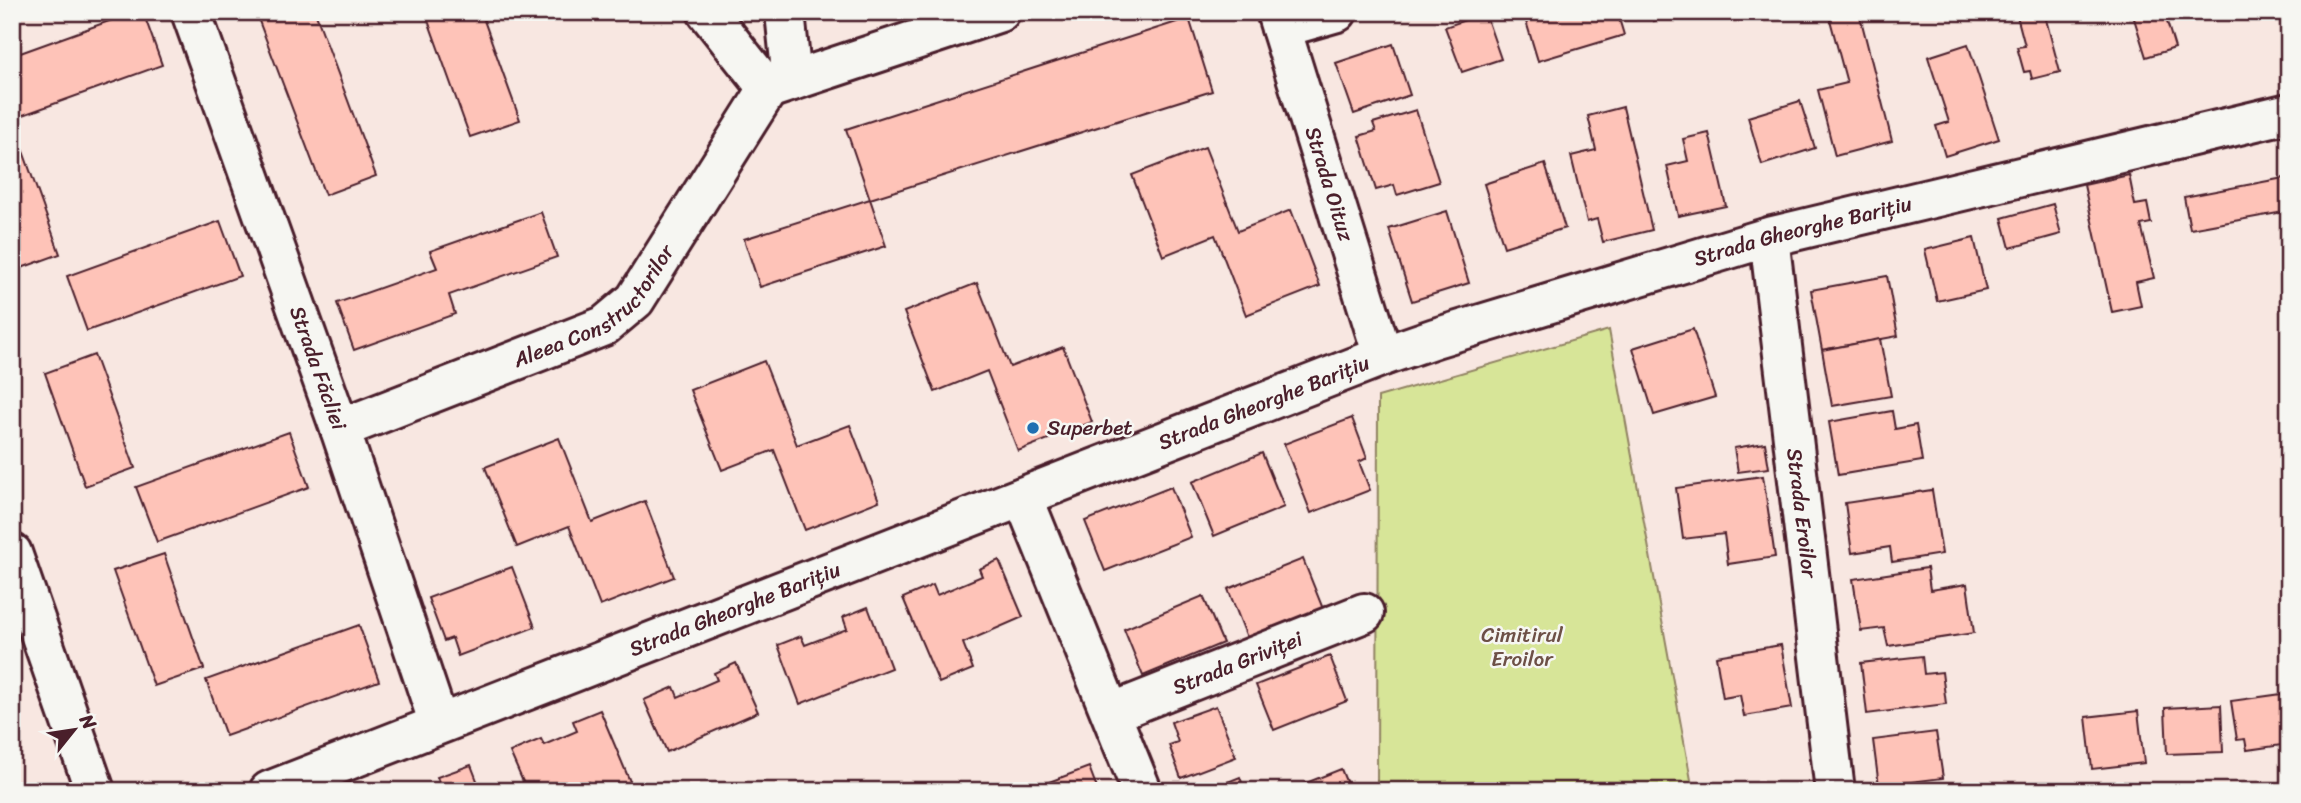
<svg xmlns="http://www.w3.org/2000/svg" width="2301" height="803" font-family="Sriracha,sans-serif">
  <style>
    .green { fill: #d7e598; stroke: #908262; stroke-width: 2 }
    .building { fill: #fec3b8; stroke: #4a1f2b; stroke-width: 2 }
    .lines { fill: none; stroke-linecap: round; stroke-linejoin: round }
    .minor-casing { stroke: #4a1f2b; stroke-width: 44 }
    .minor { stroke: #f6f6f2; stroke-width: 38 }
    .poi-dot { fill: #1f6fb2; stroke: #f6f6f2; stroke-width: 2.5 }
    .labels { text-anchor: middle; stroke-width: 5; stroke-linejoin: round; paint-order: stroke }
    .street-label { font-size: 21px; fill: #4a1f2b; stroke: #f6f6f2 }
    .poi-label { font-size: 21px; fill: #4a1f2b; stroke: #f6f6f2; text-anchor: start }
    .park-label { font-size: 21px; fill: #6d5046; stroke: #f6f6f2 }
  </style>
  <rect width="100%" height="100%" fill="#f8e7e1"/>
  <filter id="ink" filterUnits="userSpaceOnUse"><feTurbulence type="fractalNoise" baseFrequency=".0143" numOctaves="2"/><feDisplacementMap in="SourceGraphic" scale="14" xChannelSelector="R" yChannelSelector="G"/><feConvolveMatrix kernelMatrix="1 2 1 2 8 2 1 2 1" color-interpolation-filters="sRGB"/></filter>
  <g filter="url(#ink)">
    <path class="green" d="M1609 330 1693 791H1377L1378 397Z"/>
    <g class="building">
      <path d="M134 12H143L162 65 12 119V56Z"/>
      <path d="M315 12 376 176 325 195 256 13Z"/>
      <path d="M425 12H481L520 120 470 137Z"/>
      <path d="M1536 12H1617L1624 35 1538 61 1525 18 1536 14Z"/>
      <path d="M1652 12H1684L1654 21Z"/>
      <path d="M1843 12H1859L1892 141 1835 156 1818 90 1847 83 1829 16Z"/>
      <path d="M2016 12H2044L2060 72 2032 79 2030 71 2024 72 2017 47 2025 46Z"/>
      <path d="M2132 12H2164L2175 48 2146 57Z"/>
      <path d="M1485 13 1501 59 1462 72 1445 27Z"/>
      <path d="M1189 18 1212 91 870 199 846 129Z"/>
      <path d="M1393 44 1410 95 1354 114 1336 63Z"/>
      <path d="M1968 44 1999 139 1945 156 1936 126 1949 122 1928 57Z"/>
      <path d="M1800 101 1815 148 1762 165 1748 117Z"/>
      <path d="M1623 107 1652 230 1603 242 1597 219 1587 222 1571 156 1596 150 1588 116Z"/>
      <path d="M1416 110 1439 182 1397 195 1394 185 1376 190 1359 136 1376 131 1373 123Z"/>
      <path d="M1709 133 1726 206 1678 216 1667 166 1688 161 1683 139Z"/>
      <path d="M19 140 60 254 13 271 12 143Z"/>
      <path d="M1205 147 1238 231 1291 210 1320 286 1246 315 1215 235 1163 256 1132 175Z"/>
      <path d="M1545 164 1565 228 1504 247 1484 184Z"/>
      <path d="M2129 175 2135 205 2147 203 2151 223 2141 225 2154 278 2136 282 2141 306 2112 312 2084 185Z"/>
      <path d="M2289 177V211L2190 229 2184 197Z"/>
      <path d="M870 199 886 246 760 287 744 239Z"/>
      <path d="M2053 204 2061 234 2010 248 2002 218Z"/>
      <path d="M1447 211 1469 283 1412 301 1389 229Z"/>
      <path d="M541 212 557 257 449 295 455 314 354 350 337 303 437 268 430 251Z"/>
      <path d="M220 221 240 276 87 331 67 276Z"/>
      <path d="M1974 238 1986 290 1937 301 1925 250Z"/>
      <path d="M1887 276 1898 336 1822 350 1811 290Z"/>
      <path d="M977 283 1010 367 1063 347 1092 422 1018 451 987 371 935 392 904 312Z"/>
      <path d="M1693 329 1715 397 1654 415 1633 348Z"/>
      <path d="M1880 339 1891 396 1832 406 1822 350Z"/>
      <path d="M94 355 135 468 85 486 45 373Z"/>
      <path d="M764 361 797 445 850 425 879 501 805 530 774 450 722 470 690 390Z"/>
      <path d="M1892 411 1895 429 1916 425 1922 461 1838 475 1829 422Z"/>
      <path d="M1352 418 1367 458 1359 462 1370 490 1311 513 1284 444Z"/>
      <path d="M289 432 309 487 157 542 136 487Z"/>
      <path d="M559 438 592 522 645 501 674 577 600 606 569 526 517 547 485 467Z"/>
      <path d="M1765 443 1769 468 1738 472 1734 448Z"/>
      <path d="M1262 453 1284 507 1214 536 1192 482Z"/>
      <path d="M1763 476 1775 557 1728 564 1724 534 1683 539 1676 488Z"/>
      <path d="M1171 487 1191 537 1105 571 1085 521Z"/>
      <path d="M1932 490 1942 554 1892 562 1890 547 1852 553 1845 503Z"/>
      <path d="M164 554 204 669 154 686 113 571Z"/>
      <path d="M1303 559 1323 609 1248 640 1228 589Z"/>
      <path d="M999 560 1023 617 963 643 973 669 939 683 903 598 933 585 937 595 982 576 979 569Z"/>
      <path d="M512 567 535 627 458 656 452 638 444 641 428 598Z"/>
      <path d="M1927 568 1930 590 1967 584 1974 633 1888 646 1884 628 1861 631 1853 579Z"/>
      <path d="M1203 596 1223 643 1143 676 1124 629Z"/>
      <path d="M868 607 891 668 800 704 778 645 801 636 805 645 847 629 843 617Z"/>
      <path d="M359 625 379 681 226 736 206 680Z"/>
      <path d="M1781 645 1792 708 1744 716 1740 695 1723 698 1716 656Z"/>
      <path d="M1330 656 1347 701 1274 730 1256 685Z"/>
      <path d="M1922 656 1924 674 1942 672 1946 704 1867 714 1861 663Z"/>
      <path d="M736 663 758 712 667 752 644 700 674 687 678 697 717 680 714 673Z"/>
      <path d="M2289 693V744L2247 750 2245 739 2237 740 2231 701Z"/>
      <path d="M2221 705 2223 752 2167 754 2165 708Z"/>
      <path d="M1216 706 1236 757 1181 778 1169 745 1178 742 1171 722Z"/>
      <path d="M600 710 634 791H593L589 782 568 791H527L510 752 541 739 544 745 577 731 573 721Z"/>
      <path d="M2138 711 2144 763 2092 769 2086 717Z"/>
      <path d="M1936 732 1943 778 1879 786 1873 740Z"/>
      <path d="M471 765 481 791H426L440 785 437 777Z"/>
      <path d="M1089 767 1098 791H1025Z"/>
      <path d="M1341 769 1350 791H1286Z"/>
      <path d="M1240 777 1245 791H1179L1205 781 1208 790Z"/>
    </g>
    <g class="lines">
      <g class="minor-casing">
        <g id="minor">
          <path id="s1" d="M191 12 340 429 439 724"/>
          <path d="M785 12 792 81"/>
          <path id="s2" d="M1276 12 1383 356"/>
          <path d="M1281 28 1337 12"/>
          <path d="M768 89 1000 12"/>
          <path id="s3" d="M1769 237 1835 791"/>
          <path id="s4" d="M340 429 604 326 635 300 768 89 707 12"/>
          <path d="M1023 497 1142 791"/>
          <path d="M12 553 95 791"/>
          <path id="s5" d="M1111 713 1364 613"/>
          <path id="s6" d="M269 791 1383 356 1435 338 1769 237 2289 113"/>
        </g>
      </g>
      <use href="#minor" class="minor"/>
    </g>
  </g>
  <circle class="poi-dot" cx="1033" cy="428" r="7"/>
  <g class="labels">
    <g class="street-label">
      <text dy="7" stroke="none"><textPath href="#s2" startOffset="180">Strada Oituz</textPath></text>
      <text dy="7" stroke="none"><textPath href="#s6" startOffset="1634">Strada Gheorghe Barițiu</textPath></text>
      <text dy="7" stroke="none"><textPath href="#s4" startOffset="287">Aleea Constructorilor</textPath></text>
      <text dy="7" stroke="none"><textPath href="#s1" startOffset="378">Strada Făcliei</textPath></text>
      <text dy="7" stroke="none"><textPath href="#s6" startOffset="1068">Strada Gheorghe Barițiu</textPath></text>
      <text dy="7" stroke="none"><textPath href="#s3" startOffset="278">Strada Eroilor</textPath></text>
      <text dy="7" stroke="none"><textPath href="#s6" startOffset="500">Strada Gheorghe Barițiu</textPath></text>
      <text dy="7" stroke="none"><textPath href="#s5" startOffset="136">Strada Griviței</textPath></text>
    </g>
    <g class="poi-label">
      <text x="1047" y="435">Superbet</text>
    </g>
    <g class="park-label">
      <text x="1522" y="642">Cimitirul<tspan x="1522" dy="24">Eroilor</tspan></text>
    </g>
  </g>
  <rect width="2301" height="803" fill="none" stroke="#f6f6f2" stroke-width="42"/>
  <rect x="21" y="21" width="2259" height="761" fill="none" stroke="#4a1f2b" stroke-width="2.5" filter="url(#ink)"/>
  <g transform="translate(74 730) rotate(60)" stroke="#f6f6f2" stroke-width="5" paint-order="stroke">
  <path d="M0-5L12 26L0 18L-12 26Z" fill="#4a1f2b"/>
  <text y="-10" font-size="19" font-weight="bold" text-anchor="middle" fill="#4a1f2b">N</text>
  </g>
</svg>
